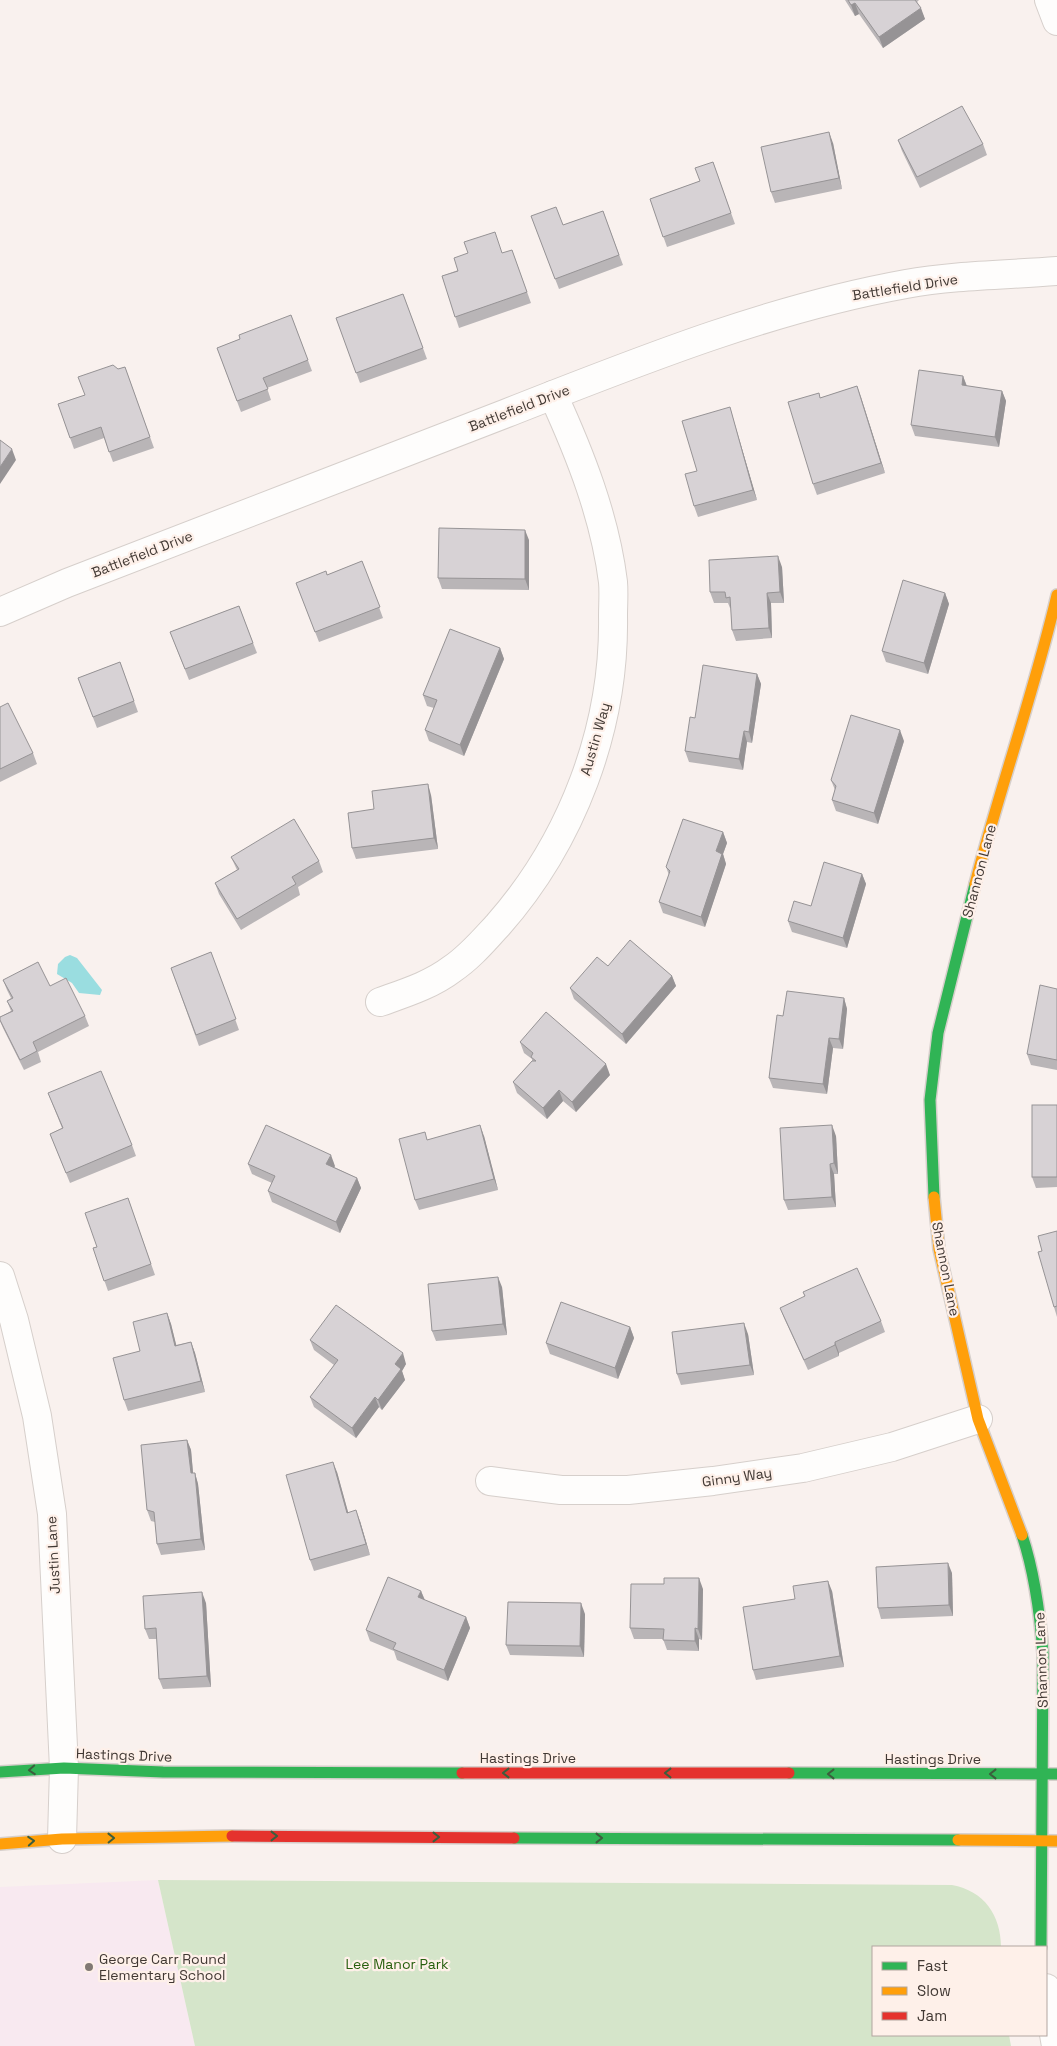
<svg xmlns="http://www.w3.org/2000/svg" width="1057" height="2046" font-family="'Space Grotesk',sans-serif">
  <style>
    .education { fill: #f8e9f0 }
    .green { fill: #d5e5ca }
    .water { fill: #9adde0 }
    .lines { fill: none; stroke-linecap: round; stroke-linejoin: round }
    .street-casing { stroke: #d6cfcb; stroke-width: 30 }
    .fast-casing { stroke: #d6cfcb; stroke-width: 14 }
    .slow-casing { stroke: #d6cfcb; stroke-width: 14 }
    .jam-casing { stroke: #d6cfcb; stroke-width: 14 }
    .street { stroke: #fefdfc; stroke-width: 28 }
    .fast { stroke: #30b455; stroke-width: 11 }
    .slow { stroke: #ff9f0a; stroke-width: 11 }
    .jam { stroke: #e5322d; stroke-width: 11 }
    .wall { fill: #b9b5b7 }
    .shaded-wall { fill: #969395 }
    .building { fill: #d7d2d5; stroke: #969395 }
    .oneway { stroke: #3c5d3d }
    .poi-dot { fill: #817974; stroke: #fef0e9; stroke-width: 2 }
    .labels { text-anchor: middle; stroke-width: 4.5; stroke-linejoin: round; paint-order: stroke }
    .street-label { font-size: 14px; fill: #413833; stroke: #fef0e9 }
    .poi-label { font-size: 14px; fill: #413833; stroke: #fef0e9; text-anchor: start }
    .park-label { font-size: 14px; fill: #275e0e; stroke: #fef0e9 }
  </style>
  <rect width="100%" height="100%" fill="#f9f1ee"/>
  <path class="education" d="M158 1880 195 2046H0V1887Z"/>
  <path class="green" d="M158 1880 952 1885C984 1891 1001 1915 1001 1947H873V2035H1009L1011 2046H195Z"/>
  <path class="water" d="M70 955 77 958 102 990 100 995 79 993 72 983 57 974 58 964 65 957Z"/>
  <g class="lines">
    <g class="street-casing">
      <g id="street">
        <path d="M1049 0 1057 21"/>
        <path d="M0 612 67 583C214 526 360 470 507 413 637 362 768 309 906 284 955 275 1007 275 1057 271"/>
        <path d="M380 1002C405 993 431 985 452 969 470 957 484 940 498 925 572 841 615 728 613 616 613 605 614 593 613 582 605 517 580 454 553 395"/>
        <path d="M0 1276 14 1320 37 1416 52 1514 64 1768 62 1839"/>
        <path d="M490 1481 561 1490H628L713 1481 803 1468 892 1447 978 1419"/>
        <path d="M1046 1988 1056 2046"/>
      </g>
    </g>
    <g class="fast-casing">
      <g id="fast">
        <path d="M934 1197 930 1100 938 1033 975 884"/>
        <path d="M1022 1535C1035 1574 1040 1613 1043 1654L1041 1947"/>
        <path d="M0 1772 64 1768 163 1772 462 1773"/>
        <path d="M789 1773 1057 1774"/>
        <path d="M514 1838 958 1840"/>
      </g>
    </g>
    <g class="slow-casing">
      <g id="slow">
        <path d="M975 884C1000 787 1034 693 1057 595"/>
        <path d="M934 1197 939 1249 978 1419 1022 1535"/>
        <path d="M958 1840 1057 1841"/>
        <path d="M0 1844 62 1839 232 1836"/>
      </g>
    </g>
    <g class="jam-casing">
      <g id="jam">
        <path d="M462 1773H789"/>
        <path d="M232 1836 514 1838"/>
      </g>
    </g>
    <use href="#street" class="street"/>
    <use href="#fast" class="fast"/>
    <use href="#slow" class="slow"/>
    <use href="#jam" class="jam"/>
  </g>
  <g class="wall">
    <path d="M845 0H919L917 2 925 19 883 48 859 14 855 16Z"/>
    <path d="M898 140 983 144 987 155 920 188 902 151Z"/>
    <path d="M833 143 842 189 775 203 771 192Z"/>
    <path d="M713 162 735 224 667 247 650 199 700 181Z"/>
    <path d="M603 211 623 265 559 289 531 216 563 225Z"/>
    <path d="M512 250 531 303 459 328 442 276Z"/>
    <path d="M403 294 427 359 360 383 336 318Z"/>
    <path d="M291 315 312 371 267 388 271 400 241 412 217 348 240 339Z"/>
    <path d="M125 367 154 448 113 462 104 438 74 449 58 404 85 395 118 369Z"/>
    <path d="M963 376 967 386 1002 391 1006 401 999 447 915 436 911 425Z"/>
    <path d="M857 386 885 473 817 495 813 484 820 398Z"/>
    <path d="M730 407 733 418 757 500 698 517 694 506 697 471Z"/>
    <path d="M529 540V590L442 589 438 578Z"/>
    <path d="M362 561 383 618 319 642 296 583 327 575Z"/>
    <path d="M782 567 784 603H771L772 638 736 641 732 630 731 608H730L728 603H714L710 592Z"/>
    <path d="M945 593 949 604 928 674 886 662 882 651Z"/>
    <path d="M239 606 257 653 189 680 170 632Z"/>
    <path d="M500 648 504 659 464 756 429 741 425 730 434 708 427 706 423 695Z"/>
    <path d="M120 662 138 712 97 728 78 678Z"/>
    <path d="M757 674 761 684 752 743 747 742 743 770 689 762 685 751 695 718Z"/>
    <path d="M0 707 33 753 37 764 0 782Z"/>
    <path d="M904 741 878 824 836 811 832 800 835 790 831 780Z"/>
    <path d="M431 795 438 849 356 859 352 848Z"/>
    <path d="M723 832 727 843 723 854 726 864 705 927 663 913 659 902 669 875 666 867Z"/>
    <path d="M231 857 319 861 323 872 298 887 300 895 241 930 219 894 215 883 237 870Z"/>
    <path d="M862 874 866 884 847 948 792 932 788 921 811 906Z"/>
    <path d="M211 952 239 1030 199 1046 171 968Z"/>
    <path d="M608 966 672 976 676 986 626 1044 574 999 570 988Z"/>
    <path d="M3 980 50 986 85 1016 89 1026 38 1052 41 1062 24 1070 3 1028 0 1021V1017L11 1011 7 1001 11 998 7 990Z"/>
    <path d="M1057 989V1070L1031 1065 1027 1054Z"/>
    <path d="M844 998 847 1009 843 1049 833 1048 827 1094 773 1088 769 1078 783 1016Z"/>
    <path d="M520 1042 610 1075 576 1112 563 1101 547 1119 517 1093 513 1082 532 1061V1059L524 1053Z"/>
    <path d="M48 1093 132 1145 136 1156 70 1183 50 1134 62 1128Z"/>
    <path d="M1057 1105V1187L1036 1188 1032 1177Z"/>
    <path d="M484 1136 498 1190 419 1210 415 1200Z"/>
    <path d="M836 1136 838 1174H834L836 1207 788 1210 784 1200Z"/>
    <path d="M248 1164 335 1166 334 1167 357 1178 361 1188 340 1233 272 1202 268 1191 272 1183 252 1174Z"/>
    <path d="M128 1198 155 1275 108 1291 93 1248 97 1247Z"/>
    <path d="M1057 1231V1317L1054 1307 1042 1251Z"/>
    <path d="M502 1287 507 1335 436 1341 432 1331Z"/>
    <path d="M803 1292 881 1321 885 1332 839 1353V1356L808 1370 784 1318 780 1308 805 1297Z"/>
    <path d="M167 1313 171 1324 176 1345 191 1342 195 1353 205 1392 128 1411 124 1400 140 1351Z"/>
    <path d="M630 1327 634 1338 618 1379 550 1354 546 1343Z"/>
    <path d="M748 1334 754 1375 681 1385 677 1374Z"/>
    <path d="M310 1340 406 1364 402 1371 405 1380 382 1410 379 1407 356 1438 314 1407 310 1397 334 1365 314 1350Z"/>
    <path d="M187 1440 191 1450 193 1473H195L198 1484 205 1550 161 1555 157 1544 155 1522 151 1521 147 1510Z"/>
    <path d="M337 1472 348 1512 360 1521 370 1555 314 1571 310 1560Z"/>
    <path d="M952 1573 953 1616 881 1619 878 1608Z"/>
    <path d="M703 1589 702 1640 699 1639V1651L667 1650 663 1639H634L630 1628Z"/>
    <path d="M421 1591 425 1600 466 1617 470 1628 448 1681 397 1660 394 1651 370 1641 366 1630Z"/>
    <path d="M832 1591 844 1667 756 1680 753 1670Z"/>
    <path d="M206 1603 211 1687 163 1689 159 1679 157 1639H149L145 1629Z"/>
    <path d="M585 1614 584 1657 510 1655 506 1645Z"/>
  </g>
  <g class="shaded-wall">
    <path d="M855 3 859 14 855 16 851 5Z"/>
    <path d="M921 8 925 19 883 48 879 37Z"/>
    <path d="M829 132 833 143 842 189 839 178Z"/>
    <path d="M963 376 967 387 962 385Z"/>
    <path d="M857 386 861 397 885 473 881 463Z"/>
    <path d="M1002 391 1006 401 999 447 995 437Z"/>
    <path d="M730 407 733 418 757 500 753 490Z"/>
    <path d="M12 449 16 460 0 484V467Z"/>
    <path d="M525 530 529 540V590L525 579Z"/>
    <path d="M778 556 782 567 784 603 780 592Z"/>
    <path d="M767 593 771 603 772 638 769 628Z"/>
    <path d="M945 593 949 604 928 674 924 663Z"/>
    <path d="M500 648 504 659 464 756 460 745Z"/>
    <path d="M757 674 761 684 752 743 749 732Z"/>
    <path d="M900 730 904 741 878 824 874 813Z"/>
    <path d="M744 731 747 742 743 770 739 759Z"/>
    <path d="M428 784 431 795 438 849 434 838Z"/>
    <path d="M723 832 727 843 723 854 726 864 705 927 701 917 716 851Z"/>
    <path d="M862 874 866 884 847 948 843 938Z"/>
    <path d="M672 976 676 986 626 1044 622 1034Z"/>
    <path d="M844 998 847 1009 843 1049 839 1039Z"/>
    <path d="M829 1038 833 1048 827 1094 823 1084Z"/>
    <path d="M606 1064 610 1075 576 1112 572 1102Z"/>
    <path d="M559 1090 563 1101 547 1119 543 1108Z"/>
    <path d="M480 1125 484 1136 498 1190 494 1179Z"/>
    <path d="M832 1125 836 1136 838 1174 834 1163Z"/>
    <path d="M331 1155 335 1166 330 1174 326 1164Z"/>
    <path d="M830 1164 834 1174 836 1207 832 1197Z"/>
    <path d="M357 1178 361 1188 340 1233 336 1222Z"/>
    <path d="M498 1277 502 1287 507 1335 503 1324Z"/>
    <path d="M167 1313 171 1324 179 1356 175 1346Z"/>
    <path d="M744 1323 748 1334 754 1375 750 1365Z"/>
    <path d="M630 1327 634 1338 618 1379 615 1368Z"/>
    <path d="M191 1342 195 1353 205 1392 201 1381Z"/>
    <path d="M835 1342 839 1353V1356L835 1345Z"/>
    <path d="M403 1353 406 1364 402 1371 405 1380 382 1410 378 1400 395 1364Z"/>
    <path d="M375 1397 379 1407 356 1438 352 1428Z"/>
    <path d="M187 1440 191 1450 194 1484 191 1473Z"/>
    <path d="M333 1462 337 1472 351 1523 347 1513Z"/>
    <path d="M195 1473 198 1484 205 1550 201 1539Z"/>
    <path d="M356 1510 360 1521 370 1555 366 1544Z"/>
    <path d="M948 1563 952 1573 953 1616 949 1605Z"/>
    <path d="M699 1578 703 1589 702 1640 698 1629Z"/>
    <path d="M828 1581 832 1591 844 1667 840 1656Z"/>
    <path d="M421 1591 425 1601 418 1597Z"/>
    <path d="M202 1592 206 1603 211 1687 207 1676Z"/>
    <path d="M581 1603 585 1614 584 1657 580 1646Z"/>
    <path d="M466 1617 470 1628 448 1681 444 1670Z"/>
    <path d="M695 1628 699 1639V1651L695 1641Z"/>
  </g>
  <g class="building">
    <path d="M848 0H915L921 8 879 37 855 3 851 5Z"/>
    <path d="M962 106 983 144 917 177 898 140Z"/>
    <path d="M829 132 839 178 771 192 761 147Z"/>
    <path d="M713 162 731 213 663 237 650 199 700 181 695 168Z"/>
    <path d="M556 207 563 225 603 211 619 255 555 279 531 216Z"/>
    <path d="M495 232 502 253 512 250 527 292 455 317 442 276 458 271 454 258 468 253 464 242Z"/>
    <path d="M403 294 423 348 356 373 336 318Z"/>
    <path d="M291 315 308 360 263 378 268 389 237 401 217 348 240 339 239 335Z"/>
    <path d="M113 365 118 369 125 367 150 437 109 452 101 427 70 438 58 404 85 395 78 377Z"/>
    <path d="M919 370 963 376 962 385 1002 391 995 437 911 425Z"/>
    <path d="M857 386 881 463 813 484 788 402 819 393 820 398Z"/>
    <path d="M730 407 753 490 694 506 685 474 697 471 682 421Z"/>
    <path d="M0 440 12 449 0 467Z"/>
    <path d="M439 528 525 530V579L438 578Z"/>
    <path d="M778 556 780 592 767 593 769 628 732 630 730 597 726 598 725 592H710L709 560Z"/>
    <path d="M362 561 380 607 315 632 296 583 326 571 327 575Z"/>
    <path d="M903 580 945 593 924 663 882 651Z"/>
    <path d="M239 606 253 643 185 669 170 632Z"/>
    <path d="M450 629 500 648 460 745 425 730 437 700 423 695Z"/>
    <path d="M120 662 134 701 93 717 78 678Z"/>
    <path d="M703 665 757 674 749 732 744 731 739 759 685 751 690 717 695 718Z"/>
    <path d="M8 703 33 753 0 769V707Z"/>
    <path d="M851 715 900 730 874 813 832 800 836 786 831 780Z"/>
    <path d="M428 784 434 838 352 848 348 813 374 809 372 791Z"/>
    <path d="M294 819 319 861 292 877 296 884 237 919 215 883 239 869 231 857Z"/>
    <path d="M683 819 723 832 716 851 722 854 701 917 659 902 670 871 666 867Z"/>
    <path d="M824 862 862 874 843 938 788 921 794 901 811 906Z"/>
    <path d="M630 940 672 976 622 1034 570 988 597 957 608 966Z"/>
    <path d="M211 952 236 1019 196 1035 171 968Z"/>
    <path d="M38 962 50 986 66 978 85 1016 33 1042 37 1051 20 1060 0 1020V1017L13 1011 7 1001 13 998 3 980Z"/>
    <path d="M1040 985 1057 989V1060L1027 1054Z"/>
    <path d="M787 991 844 998 839 1039 829 1038 823 1084 769 1078 777 1015 783 1016Z"/>
    <path d="M546 1012 606 1064 572 1102 559 1090 543 1108 513 1082 532 1061H536L531 1057 533 1053 520 1042Z"/>
    <path d="M101 1071 132 1145 66 1173 50 1134 63 1128 48 1093Z"/>
    <rect x="1032" y="1105" width="25" height="72"/>
    <path d="M266 1125 331 1155 326 1164 357 1178 336 1222 268 1191 275 1176 248 1164Z"/>
    <path d="M480 1125 494 1179 415 1200 399 1139 425 1132 427 1140Z"/>
    <path d="M832 1125 834 1163 830 1164 832 1197 784 1200 780 1128Z"/>
    <path d="M128 1198 151 1264 104 1281 93 1248 97 1247 85 1213Z"/>
    <path d="M1057 1231V1306L1054 1307 1038 1252 1042 1251 1038 1236Z"/>
    <path d="M857 1268 881 1321 835 1342V1345L804 1360 780 1308 805 1296 803 1292Z"/>
    <path d="M498 1277 503 1324 432 1331 428 1284Z"/>
    <path d="M561 1302 630 1327 615 1368 546 1343Z"/>
    <path d="M336 1305 403 1353 395 1364 401 1369 378 1400 375 1397 352 1428 310 1397 338 1360 310 1340Z"/>
    <path d="M167 1313 175 1346 191 1342 201 1381 124 1400 113 1358 140 1351 133 1322Z"/>
    <path d="M744 1323 750 1365 677 1374 672 1332Z"/>
    <path d="M187 1440 191 1473H195L201 1539 157 1544 154 1512 147 1510 141 1445Z"/>
    <path d="M333 1462 347 1513 356 1510 366 1544 310 1560 286 1475Z"/>
    <path d="M948 1563 949 1605 878 1608 876 1567Z"/>
    <path d="M388 1577 421 1591 418 1597 466 1617 444 1670 393 1649 396 1643 366 1630Z"/>
    <path d="M664 1578H699L698 1629 695 1628V1641L663 1640 664 1629 630 1628 631 1584H664Z"/>
    <path d="M828 1581 840 1656 753 1670 743 1607 795 1599 793 1586Z"/>
    <path d="M202 1592 207 1676 159 1679 156 1628 145 1629 143 1596Z"/>
    <path d="M508 1602 581 1603 580 1646 506 1645Z"/>
  </g>
  <defs><path id="oneway-chevron" d="M-2-3.5L2.5 0L-2 3.5" fill="none" stroke-width="1.6" stroke-linecap="round" stroke-linejoin="round" transform="scale(1.25)"/></defs>
  <g class="oneway">
    <use href="#oneway-chevron" transform="translate(32 1770) rotate(176)"/>
    <use href="#oneway-chevron" transform="translate(506 1773) rotate(-180)"/>
    <use href="#oneway-chevron" transform="translate(668 1773) rotate(-180)"/>
    <use href="#oneway-chevron" transform="translate(831 1774) rotate(-180)"/>
    <use href="#oneway-chevron" transform="translate(993 1774) rotate(-180)"/>
    <use href="#oneway-chevron" transform="translate(274 1836)"/>
    <use href="#oneway-chevron" transform="translate(436 1837)"/>
    <use href="#oneway-chevron" transform="translate(111 1838) rotate(-1)"/>
    <use href="#oneway-chevron" transform="translate(599 1838)"/>
    <use href="#oneway-chevron" transform="translate(31 1841) rotate(-4)"/>
  </g>
  <circle class="poi-dot" cx="89" cy="1967" r="5"/>
  <g class="labels">
    <g class="street-label">
      <text transform="translate(905 287) rotate(-9)" y="5">Battlefield Drive</text>
      <text transform="translate(519 408) rotate(-21)" y="5">Battlefield Drive</text>
      <text transform="translate(142 554) rotate(-21)" y="5">Battlefield Drive</text>
      <text transform="translate(595 739) rotate(-74)" y="5">Austin Way</text>
      <text transform="translate(979 871) rotate(-75)" y="5">Shannon Lane</text>
      <text transform="translate(946 1269) rotate(79)" y="5">Shannon Lane</text>
      <text transform="translate(737 1477) rotate(-8)" y="5">Ginny Way</text>
      <text transform="translate(53 1555) rotate(-93)" y="5">Justin Lane</text>
      <text transform="translate(1041 1660) rotate(-92)" y="5">Shannon Lane</text>
      <text transform="translate(124 1755) rotate(2)" y="5">Hastings Drive</text>
      <text x="528" y="1763">Hastings Drive</text>
      <text x="933" y="1764">Hastings Drive</text>
    </g>
    <g class="poi-label">
      <text x="99" y="1964">George Carr Round<tspan x="99" dy="16">Elementary School</tspan></text>
    </g>
    <g class="park-label">
      <text x="397" y="1969">Lee Manor Park</text>
    </g>
  </g>
  <rect x="872" y="1946" width="175" height="90" fill="#fef0e9" stroke="#b2a6a0"/>
  <rect x="882" y="1962" width="25" height="8" fill="#30b455" stroke="#b2a6a0"/>
  <text x="917" y="1971" font-size="15" fill="#413833">Fast</text>
  <rect x="882" y="1987" width="25" height="8" fill="#ff9f0a" stroke="#b2a6a0"/>
  <text x="917" y="1996" font-size="15" fill="#413833">Slow</text>
  <rect x="882" y="2012" width="25" height="8" fill="#e5322d" stroke="#b2a6a0"/>
  <text x="917" y="2021" font-size="15" fill="#413833">Jam</text>
</svg>
